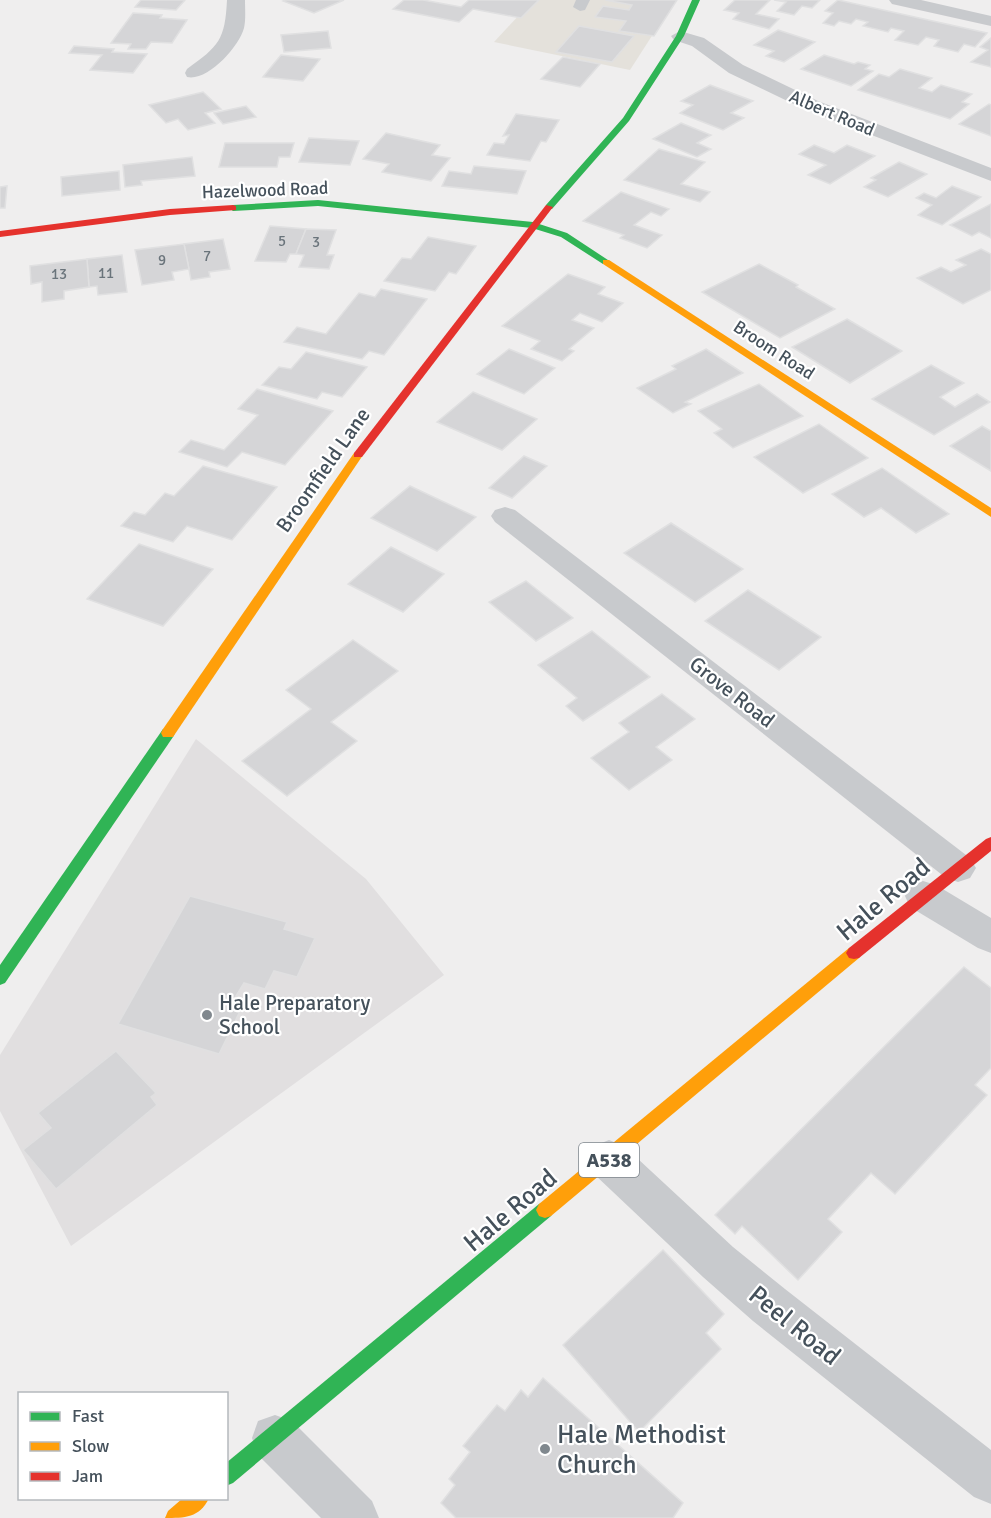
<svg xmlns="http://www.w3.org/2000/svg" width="991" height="1518" font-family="Signika,sans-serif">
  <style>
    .commercial { fill: #e4e1db }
    .education { fill: #e1dfe0 }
    .building { fill: #d5d5d7; stroke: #e0e0e1; stroke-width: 1.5 }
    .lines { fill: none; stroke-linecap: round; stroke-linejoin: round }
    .lane { fill: #c8cacd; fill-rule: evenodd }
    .street { fill: #c8cacd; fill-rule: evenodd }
    .fast { fill: #30b455; fill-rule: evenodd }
    .slow { fill: #ff9f0a; fill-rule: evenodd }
    .jam { fill: #e5322d; fill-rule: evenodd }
    .poi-dot { fill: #80888e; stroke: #fff; stroke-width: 2 }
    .labels { text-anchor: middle; stroke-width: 4.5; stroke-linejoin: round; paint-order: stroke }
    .far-number-label { font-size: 15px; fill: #6a747b }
    .far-street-label { font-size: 18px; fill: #45515b; stroke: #fff }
    .shield { fill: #fff; stroke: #7d858c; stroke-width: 1.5 }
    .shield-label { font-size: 20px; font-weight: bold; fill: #45515b }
    .street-label { font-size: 21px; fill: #45515b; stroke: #fff }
    .poi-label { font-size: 21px; fill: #45515b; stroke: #fff; text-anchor: start }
    .near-street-label { font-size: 26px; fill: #45515b; stroke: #fff }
    .near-poi-label { font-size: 26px; fill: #45515b; stroke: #fff; text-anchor: start }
  </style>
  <rect width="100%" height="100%" fill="#efeeee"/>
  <path class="commercial" d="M533 0H675L630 70 494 42Z"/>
  <path class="education" d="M196 739 366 879 444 975 71 1246 0 1111V1055Z"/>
  <g class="building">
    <path d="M141 0H185L176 10 135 7Z"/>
    <path d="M285 0H344L314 13 283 1Z"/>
    <path d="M404 0H423L461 7 469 0H539L521 18 473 9 459 22 393 9Z"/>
    <path d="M605 0H677L654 36 619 31 626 21 595 17 603 6 629 10 632 5Z"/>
    <path d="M735 0H770L756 14 779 19 769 29 733 19 739 13 724 10Z"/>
    <path d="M774 0H820L812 8 802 6 794 15 777 11 786 2Z"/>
    <path d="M838 0 987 33 975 47 964 44 958 52 934 46 939 40 926 37 918 45 895 40 904 31 891 28 888 32 863 26 868 22 856 19 851 24 839 21 834 26 823 23 833 13 825 11Z"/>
    <path d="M133 13 162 15 160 18 187 20 172 43 151 42 146 49H128L131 44 111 43Z"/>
    <path d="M579 26 634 36 612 62 556 52Z"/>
    <path d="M778 30 815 42 784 62 766 56 774 51 754 45Z"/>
    <path d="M328 31 331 48 284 52 281 35Z"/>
    <path d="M991 38V67L971 62 988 50 980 47Z"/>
    <path d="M74 46 114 49 112 52 147 54 133 73 90 70 102 55 69 53Z"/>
    <path d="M281 55 320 59 303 81 263 77Z"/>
    <path d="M824 55 854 64 858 62 870 65 865 69 873 71 851 86 801 69Z"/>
    <path d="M563 57 600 64 580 87 541 79Z"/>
    <path d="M900 69 932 78 919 88 932 92 941 85 972 94 962 102 969 104 950 119 858 90 879 74 889 77Z"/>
    <path d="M710 85 753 101 731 113 744 118 723 130 680 113 693 105 681 101Z"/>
    <path d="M203 92 221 109 205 113 215 123 188 130 178 119 166 123 149 105Z"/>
    <path d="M989 104 991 105V136L959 124Z"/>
    <path d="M246 106 256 117 223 124 214 113Z"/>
    <path d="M516 114 559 120 546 142 541 141 530 161 487 155 494 143 504 144 509 135 503 136Z"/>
    <path d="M681 123 711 135 697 143 711 149 697 157 653 139Z"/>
    <path d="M386 133 440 145 432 155 450 158 431 181 382 172 389 164 363 159Z"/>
    <path d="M309 138 359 141 350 165 299 162Z"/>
    <path d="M225 143H294L290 157H279L277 167H219Z"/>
    <path d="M814 145 834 153 847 145 875 156 830 184 808 175 826 165 799 154Z"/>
    <path d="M659 149 705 162 681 184 710 192 700 202 624 180Z"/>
    <path d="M192 157 195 176 141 181 142 185 125 187 123 165Z"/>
    <path d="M899 162 927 174 888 197 864 187 876 180 871 178Z"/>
    <path d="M474 166 526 171 517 194 442 186 449 171 471 174Z"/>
    <path d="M119 171 120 190 62 196 61 177Z"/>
    <path d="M7 186 5 208H0V187Z"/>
    <path d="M952 186 981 197 942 225 918 215 932 205 916 198 924 193 936 198Z"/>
    <path d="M621 192 669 209 661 216 651 212 634 225 662 235 647 248 620 238 624 235 583 221Z"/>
    <path d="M991 204V238L979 232 972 236 950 225Z"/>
    <path d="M270 226 306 229 296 254H290L286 262 255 261Z"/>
    <path d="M306 229 336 230 327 255H334L329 269 299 267 304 255 296 254Z"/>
    <path d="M428 237 476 246 456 274 449 272 435 291 384 281 402 258 411 259Z"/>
    <path d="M223 239 230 269 209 272 210 277 191 280 184 244Z"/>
    <path d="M184 244 189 269 172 272 174 280 142 285 135 250Z"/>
    <path d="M981 249 991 254V290L963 304 917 278 941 267 951 272 966 265 956 260Z"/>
    <path d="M122 255 127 292 98 295 97 286 89 287 87 259Z"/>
    <path d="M87 259 89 287 64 291V299L42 302V282L31 284 30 266Z"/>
    <path d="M759 264 798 285 796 287 835 309 780 338 702 292Z"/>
    <path d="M568 274 605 287 598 294 623 303 602 322 580 313 572 320 594 328 569 349 574 351 562 361 531 349 540 341 502 326Z"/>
    <path d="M381 289 427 299 384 355 369 351 362 359 284 342 297 327 326 334 359 293 375 297Z"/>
    <path d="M847 319 902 351 850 383 792 347Z"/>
    <path d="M509 349 555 368 524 394 477 374Z"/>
    <path d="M706 349 743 373 685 402 691 404 673 413 637 388 676 369 672 366Z"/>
    <path d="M306 352 367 367 342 397 322 392 317 399 262 385 279 367 291 369Z"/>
    <path d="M931 365 964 383 940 397 955 407 977 394 990 402 934 435 872 399Z"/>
    <path d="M759 384 803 416 733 448 714 433 722 429 698 411Z"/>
    <path d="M257 389 333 411 285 465 242 452 227 467 179 452 191 440 224 450 258 415 238 409Z"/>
    <path d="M473 392 537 419 502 450 437 422Z"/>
    <path d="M819 424 868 458 803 493 754 457Z"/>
    <path d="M982 426 991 431V471L950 446Z"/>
    <path d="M524 456 547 466 512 498 489 488Z"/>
    <path d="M203 466 277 487 232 540 187 526 173 542 121 526 134 512 145 515 165 493 174 496Z"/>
    <path d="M882 468 949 514 916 533 881 508 864 517 832 494Z"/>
    <path d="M410 486 476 517 437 551 371 518Z"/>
    <path d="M671 523 743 569 695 602 624 553Z"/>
    <path d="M139 544 213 569 163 626 87 599Z"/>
    <path d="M391 547 444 574 403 612 348 584Z"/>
    <path d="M526 581 573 618 536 641 489 602Z"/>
    <path d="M748 590 821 637 779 670 705 621Z"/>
    <path d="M592 631 650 677 583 721 566 706 577 698 538 665Z"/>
    <path d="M353 640 398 671 331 722 357 741 287 796 242 761 311 709 286 690Z"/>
    <path d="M662 694 695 719 656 747 672 760 629 790 591 758 629 732 619 723Z"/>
    <path d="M190 896 287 922 284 929 315 938 297 977 274 971 265 989 244 983 236 996 246 999 219 1054 118 1024Z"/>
    <path d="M964 967 991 988V1068L975 1085 987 1095 895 1194 871 1173 828 1219 842 1232 798 1280 742 1226 735 1234 715 1215Z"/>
    <path d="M116 1051 156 1093 151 1097 157 1105 56 1189 23 1150 51 1128 38 1113Z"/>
    <path d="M663 1250 724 1314 706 1333 721 1349 639 1432 563 1345Z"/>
    <path d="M543 1378 683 1503 673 1518H456L441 1503 455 1485 449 1479 470 1452 463 1446 497 1405 505 1411 521 1390 528 1397Z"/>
  </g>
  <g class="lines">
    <path class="lane" d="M576 0H590L585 10 580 11 573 7Z"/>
    <g class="street">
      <path d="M227 0H245C245 9 246 20 244 28 239 47 207 82 187 77L185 73 187 69C219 46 225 40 227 0Z"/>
      <path d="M889 0H921L991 16V26L892 4Z"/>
      <path d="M680 31 704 38 743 65 818 101 991 168V181L804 109 729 73 692 46 674 40 671 36Z"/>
      <path d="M505 507 515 510 970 858 976 868 970 878 958 882 946 878 495 522 491 516 495 510Z"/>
      <path d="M923 881 936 885 991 918V953L978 948 910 907 905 896 910 885Z"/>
      <path d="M609 1140 624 1146 733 1247 785 1289 991 1450V1504L974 1497 753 1321 703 1277 594 1174 588 1160 594 1146Z"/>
      <path d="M275 1415 292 1421 372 1501 379 1518H321L258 1455 252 1438 258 1421Z"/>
    </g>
    <g class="fast">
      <path d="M692 0H700L684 36 629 121 552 209H546V205L623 118 676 36Z"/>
      <path d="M318 200 533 222 567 233 611 262 603 264 561 237 532 228 318 206 233 211 229 208 233 205Z"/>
      <path d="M168 728 173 729 175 733 173 737 5 983 0 985V965L163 729Z"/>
      <path d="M545 1202 551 1204 554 1210 551 1216 233 1483 226 1486V1463L539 1204Z"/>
    </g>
    <g class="slow">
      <path d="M603 260H609L991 508V517L603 264Z"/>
      <path d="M358 452 363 455 173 737H163L161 733 163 729 354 453Z"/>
      <path d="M854 947 859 948 862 953 859 958 551 1216 545 1218 539 1216 536 1210 539 1204 849 948Z"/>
      <path d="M183 1498H209C200 1518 184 1518 165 1518L168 1511Z"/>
    </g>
    <g class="jam">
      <path d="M233 205 236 206V210L170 215 0 237V231L170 209Z"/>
      <path d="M546 205 553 207 362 457H354V453Z"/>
      <path d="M991 837V851L859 958 854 959 849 958 846 953 849 948 986 839Z"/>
    </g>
  </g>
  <g class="poi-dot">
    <circle cx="207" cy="1015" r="6"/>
    <circle cx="545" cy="1449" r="6"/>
  </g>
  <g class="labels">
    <g class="far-number-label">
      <text x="282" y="246">5</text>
      <text x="316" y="247">3</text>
      <text x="207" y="261">7</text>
      <text x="162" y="265">9</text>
      <text x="106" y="278">11</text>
      <text x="59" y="279">13</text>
    </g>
    <g class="far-street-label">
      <text transform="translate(832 113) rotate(23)" y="6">Albert Road</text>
      <text transform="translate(265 190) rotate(-2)" y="6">Hazelwood Road</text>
      <text transform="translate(774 350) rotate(33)" y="6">Broom Road</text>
    </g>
    <rect class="shield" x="579" y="1143" width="60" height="34" rx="4.5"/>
    <g class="shield-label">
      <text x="609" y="1167">A538</text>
    </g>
    <g class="street-label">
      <text transform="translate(323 470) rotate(-55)" y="7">Broomfield Lane</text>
      <text transform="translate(732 692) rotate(38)" y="7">Grove Road</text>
    </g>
    <g class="poi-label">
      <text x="219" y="1010">Hale Preparatory<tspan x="219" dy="24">School</tspan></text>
    </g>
    <g class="near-street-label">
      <text transform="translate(883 899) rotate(-40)" y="9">Hale Road</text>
      <text transform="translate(510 1210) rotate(-40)" y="9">Hale Road</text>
      <text transform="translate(795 1325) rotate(39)" y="9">Peel Road</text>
    </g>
    <g class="near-poi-label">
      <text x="557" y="1443">Hale Methodist<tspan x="557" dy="30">Church</tspan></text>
    </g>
  </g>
  <rect x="18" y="1392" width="210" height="108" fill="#ffffff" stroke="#b5b9bd" stroke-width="1.5"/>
  <rect x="30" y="1412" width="30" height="9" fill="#30b455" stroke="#b5b9bd" stroke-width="1.5"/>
  <text x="72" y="1422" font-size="18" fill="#45515b">Fast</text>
  <rect x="30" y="1442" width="30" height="9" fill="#ff9f0a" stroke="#b5b9bd" stroke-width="1.5"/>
  <text x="72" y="1452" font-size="18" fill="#45515b">Slow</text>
  <rect x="30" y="1472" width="30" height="9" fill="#e5322d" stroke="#b5b9bd" stroke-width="1.5"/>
  <text x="72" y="1482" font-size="18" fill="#45515b">Jam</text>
</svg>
